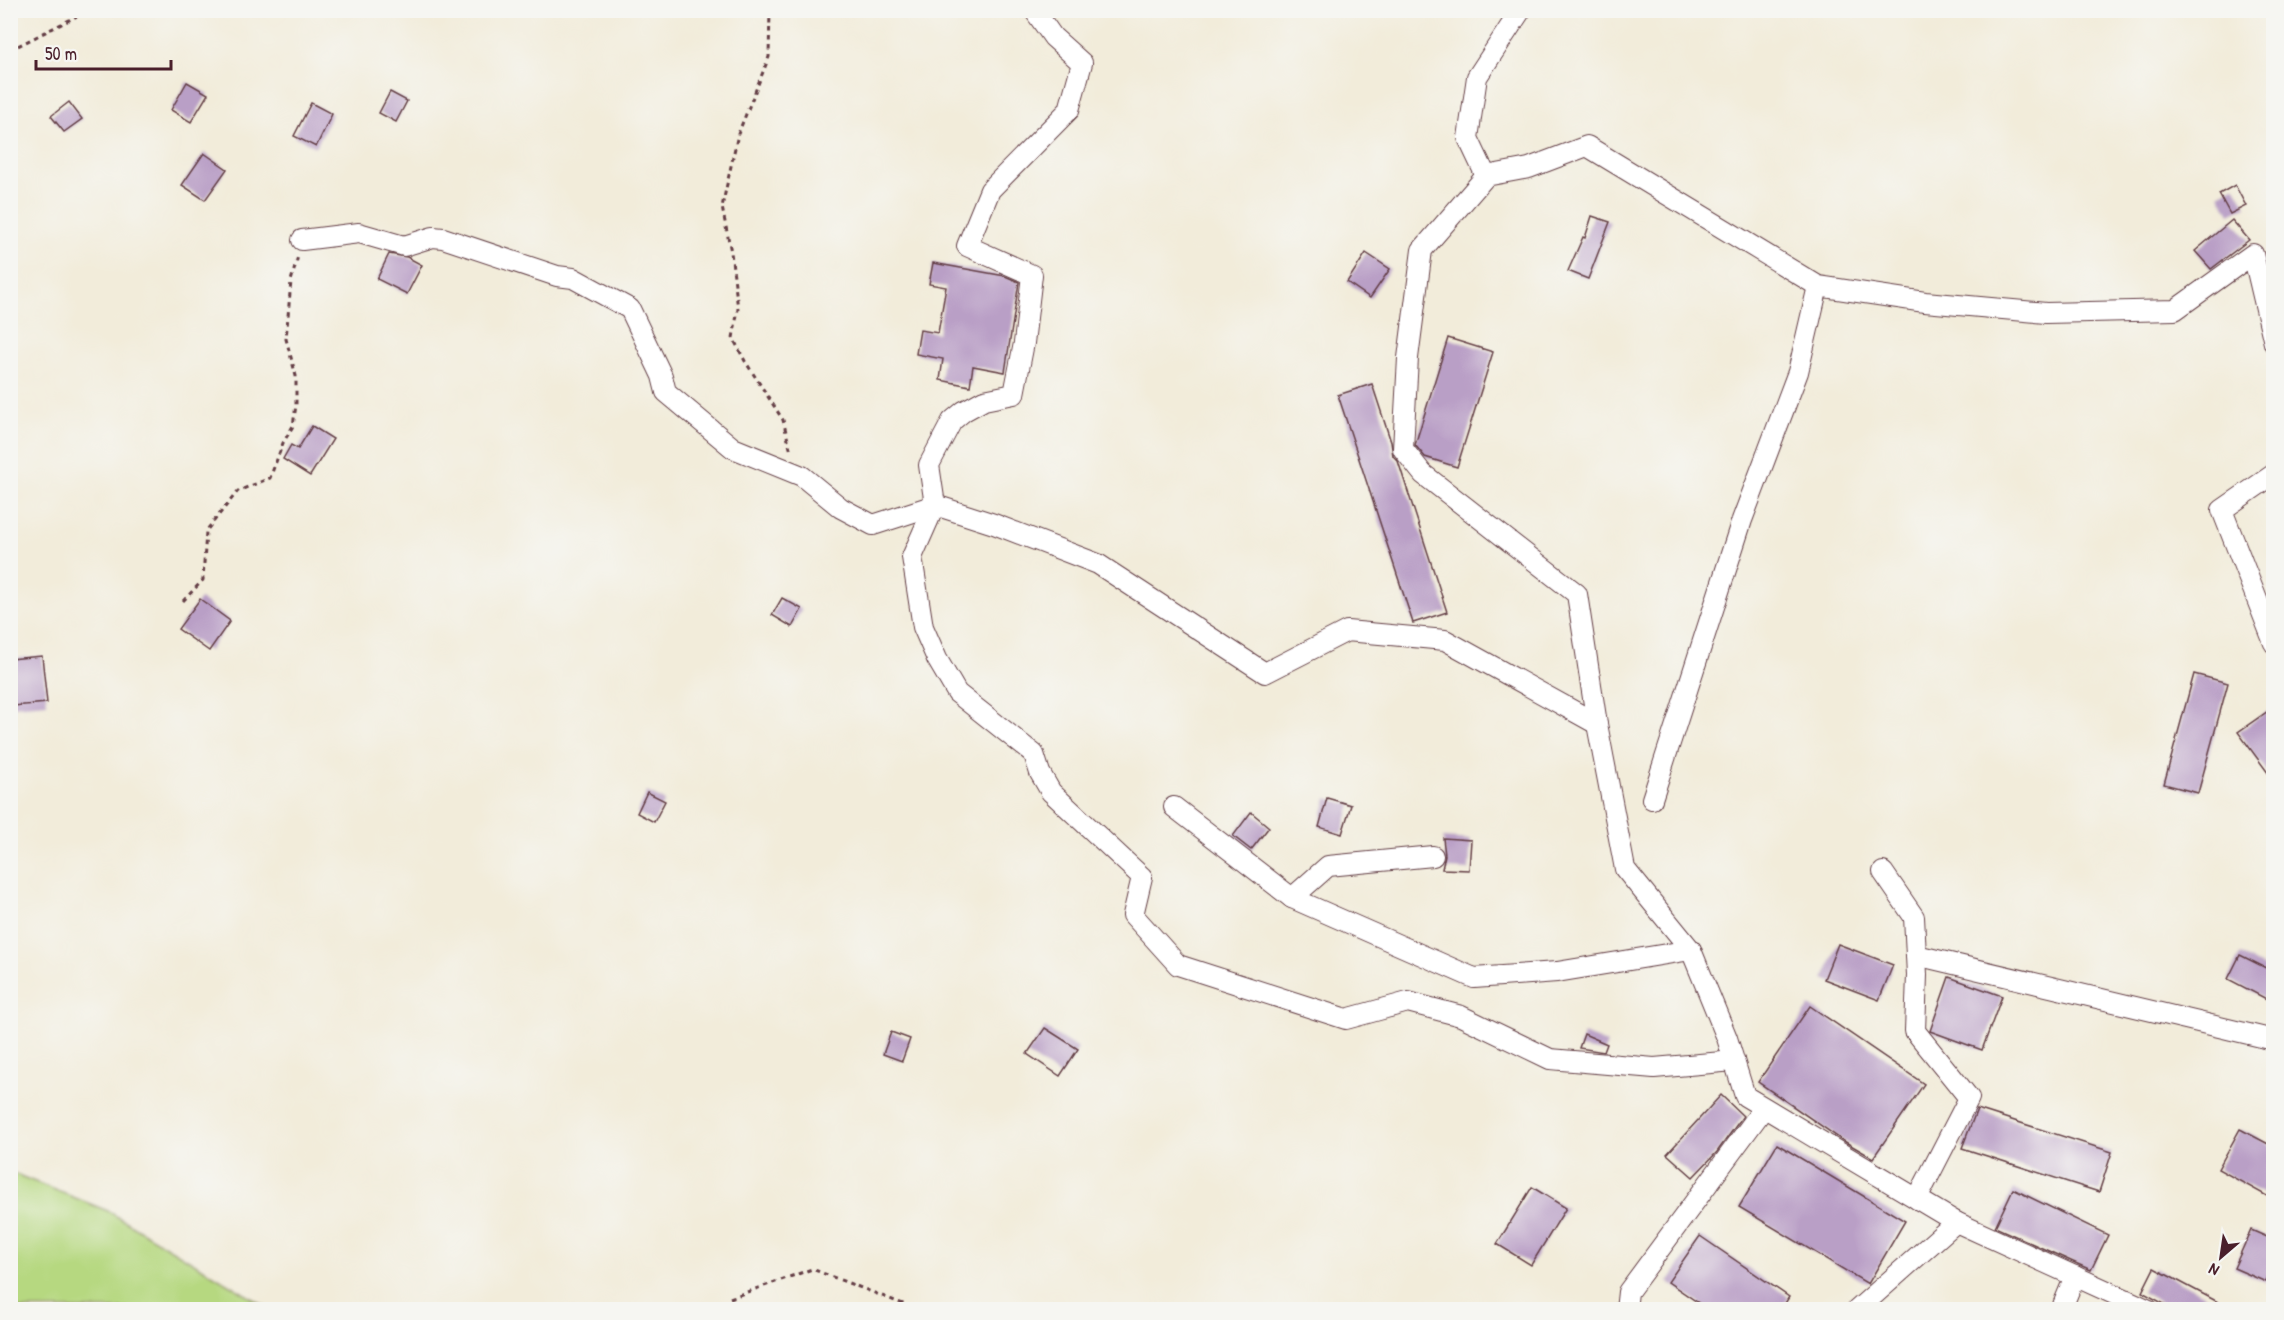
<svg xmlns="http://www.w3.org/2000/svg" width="2284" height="1320" font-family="'Patrick Hand',sans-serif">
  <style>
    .green { fill: #b6d880; stroke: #807c56; stroke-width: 1.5 }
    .building { fill: #b99fc6 }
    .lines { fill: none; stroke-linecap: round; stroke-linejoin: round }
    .minor-casing { stroke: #633e45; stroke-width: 22 }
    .path { stroke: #633e45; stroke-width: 3; stroke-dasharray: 4.5 4.5; stroke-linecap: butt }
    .minor { stroke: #fff; stroke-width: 20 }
  </style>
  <rect width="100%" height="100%" fill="#f6f6f2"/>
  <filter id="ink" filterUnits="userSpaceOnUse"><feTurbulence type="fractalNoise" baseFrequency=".0167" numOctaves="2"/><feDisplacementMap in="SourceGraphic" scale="12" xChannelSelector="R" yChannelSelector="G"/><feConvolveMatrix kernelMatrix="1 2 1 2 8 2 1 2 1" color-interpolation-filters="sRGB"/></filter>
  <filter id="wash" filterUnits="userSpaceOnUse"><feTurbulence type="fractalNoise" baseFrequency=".008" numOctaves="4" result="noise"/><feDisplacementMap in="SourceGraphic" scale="24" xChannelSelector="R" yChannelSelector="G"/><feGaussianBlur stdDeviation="1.35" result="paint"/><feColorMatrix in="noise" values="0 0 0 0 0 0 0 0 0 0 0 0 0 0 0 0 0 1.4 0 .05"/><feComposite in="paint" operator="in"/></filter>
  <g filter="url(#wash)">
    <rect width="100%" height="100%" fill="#f2ecda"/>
    <path class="green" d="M10 1172 108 1211 270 1309H11Z"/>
    <g id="blocks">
      <g class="building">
        <path d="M187 82 208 94 191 122 171 110Z"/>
        <path d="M390 92 407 101 396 122 379 113Z"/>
        <path d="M69 102 82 119 64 132 51 116Z"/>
        <path d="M311 103 332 114 316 147 294 136Z"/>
        <path d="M204 153 227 169 205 200 182 185Z"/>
        <path d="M2235 185 2246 206 2230 214 2219 194Z"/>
        <path d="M1592 216 1610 222 1588 279 1568 271 1583 237 1585 238Z"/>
        <path d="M2232 220 2249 240 2211 269 2195 251Z"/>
        <path d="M1366 253 1390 269 1370 298 1347 282Z"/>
        <path d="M389 254 407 257 422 265 407 294 377 279Z"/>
        <path d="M933 263 1005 276 1019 282 1005 372 973 366 970 386 940 380 943 359 916 354 920 330 938 333 946 287 929 284Z"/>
        <path d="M1448 338 1493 352 1457 467 1425 457 1415 445Z"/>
        <path d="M1372 384 1391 442 1393 456 1398 461 1447 612 1413 623 1338 395Z"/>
        <path d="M312 426 333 439 310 476 283 459 291 445 298 449Z"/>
        <path d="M782 598 802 609 792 627 772 615Z"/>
        <path d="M200 599 230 621 209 651 178 629Z"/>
        <path d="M42 656 47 703 13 706 10 659Z"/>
        <path d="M2194 674 2228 683 2198 793 2164 784Z"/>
        <path d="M2274 707V781L2238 732Z"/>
        <path d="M647 792 665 801 654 822 637 813Z"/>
        <path d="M1327 798 1351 805 1342 834 1319 827Z"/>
        <path d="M1251 812 1269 827 1251 850 1233 836Z"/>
        <path d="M1443 838 1471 840 1469 870 1442 869 1445 855Z"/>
        <path d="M1838 944 1893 965 1879 1000 1824 979Z"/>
        <path d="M2240 955 2274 972V1003L2228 979Z"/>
        <path d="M1949 977 2002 996 1982 1050 1930 1031Z"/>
        <path d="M1810 1006 1924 1084 1873 1158 1842 1140 1758 1082Z"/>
        <path d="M1045 1028 1078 1049 1060 1076 1027 1054Z"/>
        <path d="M891 1032 910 1039 902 1061 883 1054Z"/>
        <path d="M1584 1034 1607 1044 1604 1052 1579 1048Z"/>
        <path d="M1721 1095 1743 1116 1717 1152 1693 1177 1667 1154Z"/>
        <path d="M1977 1109 2112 1152 2099 1192 1962 1148Z"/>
        <path d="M2240 1129 2274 1147V1200L2218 1169Z"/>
        <path d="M1777 1144 1905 1221 1868 1284 1739 1207Z"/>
        <path d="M1532 1187 1566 1208 1531 1265 1497 1244Z"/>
        <path d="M2013 1189 2108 1235 2091 1270 1995 1227Z"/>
        <path d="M2251 1230 2274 1240V1265L2266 1282 2234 1268Z"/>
        <path d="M1700 1236 1789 1297 1781 1310H1709L1668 1282Z"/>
        <path d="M2154 1268 2233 1310H2175L2142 1292Z"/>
      </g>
    </g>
  </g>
  <g filter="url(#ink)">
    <use href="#blocks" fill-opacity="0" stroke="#633e45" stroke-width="1.5"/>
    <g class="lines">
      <g class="minor-casing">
        <g id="minor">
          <path d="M1034 10 1053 37 1082 63 1069 110 990 190 967 246 1032 275 1024 343 1014 394 984 400 964 411 952 421 929 465 935 505 994 524 1098 564 1265 673 1347 631 1445 640 1597 724"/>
          <path d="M1486 176 1468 138 1477 77 1521 10"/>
          <path d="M302 240 359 233 404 246 433 237 443 238 557 276 573 278 630 309 662 376 666 392 733 448 802 476 841 508 873 525 935 505"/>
          <path d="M2274 474 2222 510 2274 643"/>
          <path d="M935 505 912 557 923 627 937 659 957 693 1034 754 1040 773 1051 792 1142 877 1133 915 1178 965 1346 1019 1408 1002 1461 1016 1550 1059 1654 1068 1734 1061"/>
          <path d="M1652 799 1742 520 1798 372 1818 286"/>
          <path d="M1174 807 1292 898"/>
          <path d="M1433 856 1328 866 1292 898 1474 978 1557 972 1691 950"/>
          <path d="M1883 872 1914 917 1917 975 1915 1031 1969 1098 1917 1199"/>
          <path d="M1916 955 2274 1040"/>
          <path d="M1626 1310 1628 1292 1764 1108"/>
          <path d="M1857 1310 1956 1222"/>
          <path d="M2061 1310 2075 1276"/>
          <path d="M2149 1310 1956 1222 1745 1096 1727 1038 1691 950 1625 869 1597 724 1577 594 1423 474 1403 449 1408 358 1422 250 1486 176 1529 168 1587 146 1818 286 1925 302 2046 313 2175 310 2253 254 2274 343"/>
        </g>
      </g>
      <g class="path">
        <path d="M770 10 769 57 738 134 722 207 731 252 738 309 733 338 745 361 783 420 791 452"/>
        <path d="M10 50 89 10"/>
        <path d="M183 601 203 580 206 531 238 491 270 478 283 443 293 426 296 405V376L286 339 291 281 298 256"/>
        <path d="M730 1298 812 1269 903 1304 908 1310"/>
      </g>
      <use href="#minor" class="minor"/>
    </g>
  </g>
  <rect width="2284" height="1320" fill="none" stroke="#f6f6f2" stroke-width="36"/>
  <g transform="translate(2221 1257) rotate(209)" stroke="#f6f6f2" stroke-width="4.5" paint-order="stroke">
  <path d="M0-4.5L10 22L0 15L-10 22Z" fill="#4a1f2b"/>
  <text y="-9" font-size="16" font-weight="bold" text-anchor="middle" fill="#4a1f2b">N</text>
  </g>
  <path d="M36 60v9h135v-9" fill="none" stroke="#4a1f2b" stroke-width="3"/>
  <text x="45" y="60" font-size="18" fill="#4a1f2b" stroke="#f6f6f2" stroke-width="4.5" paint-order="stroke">50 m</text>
</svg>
